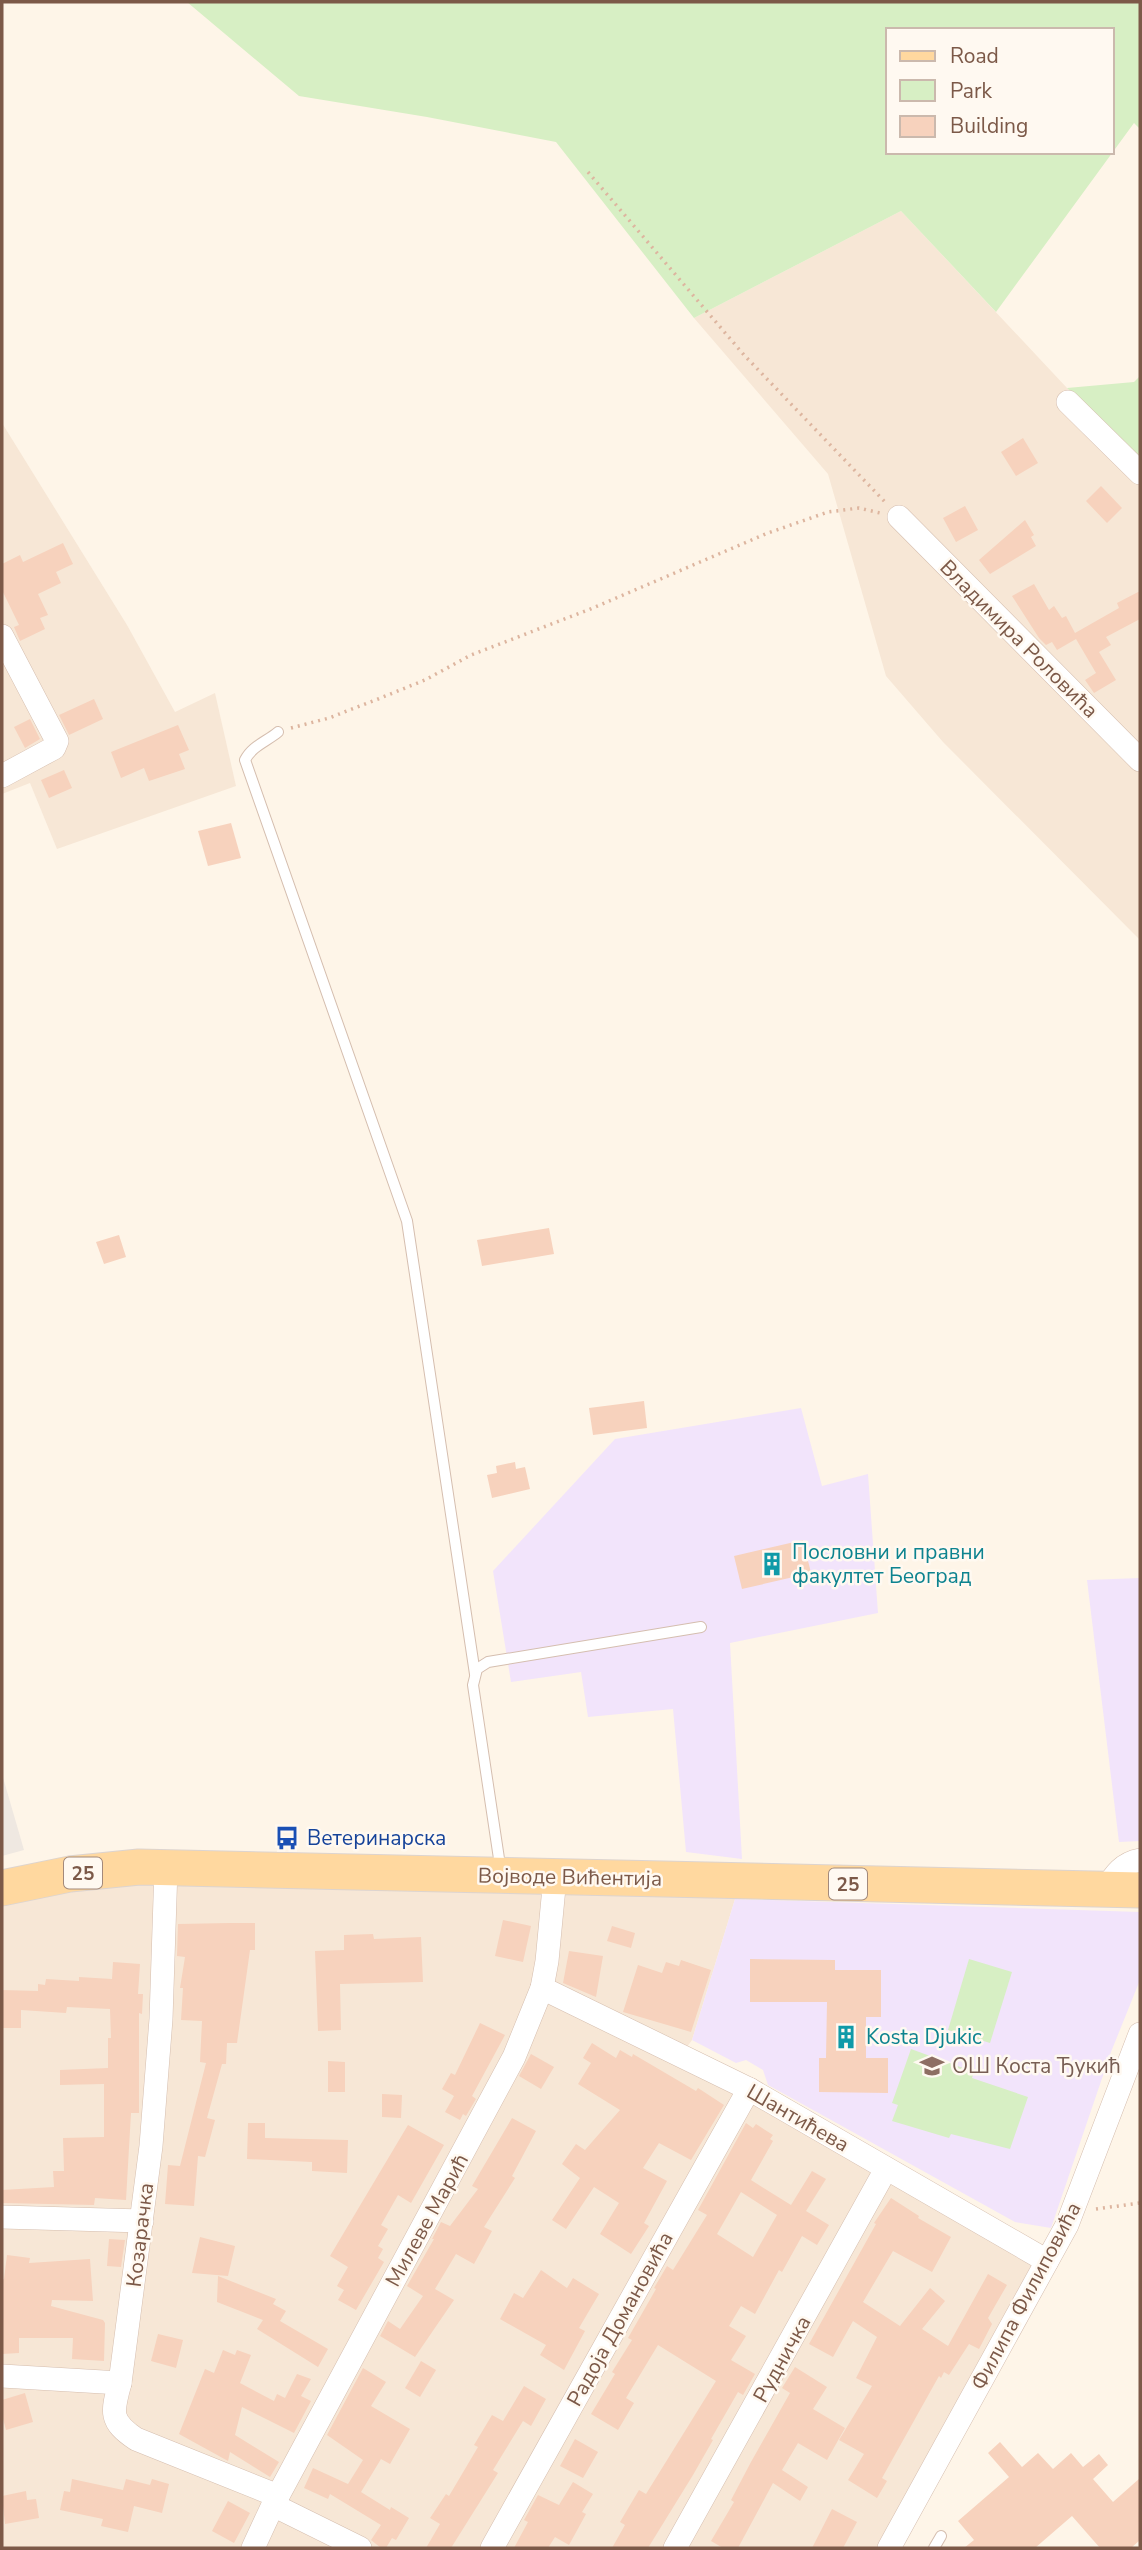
<svg xmlns="http://www.w3.org/2000/svg" width="1142" height="2550" font-family="'Nunito Sans',sans-serif">
  <style>
    .residential { fill: #f7e7d6 }
    .industrial { fill: #efe8e1 }
    .education { fill: #f2e4fb }
    .green { fill: #d7efc4; fill-rule: evenodd }
    .building { fill: #f7d2bd; fill-rule: evenodd }
    .lines { fill: none; stroke-linecap: round; stroke-linejoin: round }
    .service-casing { stroke: #d5beaf; stroke-width: 12 }
    .minor-casing { stroke: #d5beaf; stroke-width: 24 }
    .primary-casing { stroke: #ddd4cf; stroke-width: 37 }
    .path { stroke: #ddb59f; stroke-width: 3.5; stroke-dasharray: 2 5; stroke-linecap: butt }
    .service { stroke: #fff; stroke-width: 10 }
    .minor { stroke: #fff; stroke-width: 23 }
    .primary { stroke: #ffd89f; stroke-width: 35 }
    .labels { text-anchor: middle; stroke-width: 5; stroke-linejoin: round; paint-order: stroke }
    .shield { fill: #fff9f1; stroke: #a3897b; stroke-width: 2 }
    .shield-label { font-size: 19px; font-weight: bold; fill: #7c5948 }
    .street-label { font-size: 21px; fill: #7c5948; stroke: #fff9f1 }
    .culture-label { font-size: 21px; fill: #0d838f; stroke: #fff9f1; text-anchor: start }
    .transit-label { font-size: 21px; fill: #164399; stroke: #fff9f1; text-anchor: start }
    .education-label { font-size: 21px; fill: #785e54; stroke: #fff9f1; text-anchor: start }
  </style>
  <rect width="100%" height="100%" fill="#fef5e8"/>
  <g class="residential">
    <path d="M901 211 1067 388 1140 460V940L943 742 886 676 828 474 694 318Z"/>
    <path d="M2 423 127 625 175 712 215 693 236 786 57 849 30 783 2 794Z"/>
    <path d="M99 1884 442 1888 735 1899 692 2040 680 2057 1037 2268 881 2548H2V1906Z"/>
  </g>
  <path class="industrial" d="M2 1774 24 1850 2 1856Z"/>
  <g class="education">
    <path d="M801 1408 822 1486 868 1474 878 1613 730 1643 742 1859 686 1852 673 1709 588 1717 581 1672 511 1682 493 1571 615 1439Z"/>
    <path d="M1140 1578V1841L1119 1842 1087 1580Z"/>
    <path d="M735 1899 1140 1912V1980L1111 2052 1051 2228 1015 2222 768 2085 763 2070 746 2060 736 2063 692 2040Z"/>
  </g>
  <g class="green">
    <path d="M187 2H1140V129L1134 123 996 312 901 211 694 318 556 142 427 117 299 96ZM888 30H1112V152H888Z"/>
    <path d="M1140 376V460L1067 388 1134 382Z"/>
    <path d="M969 1959 1012 1972 990 2043 948 2030Z"/>
    <path d="M911 2049 974 2072 972 2078 1028 2097 1010 2149 951 2134 949 2138 892 2121 898 2105 892 2103Z"/>
  </g>
  <g class="building">
    <path d="M1023 438 1038 463 1016 476 1001 452Z"/>
    <path d="M1101 486 1122 508 1107 523 1086 501Z"/>
    <path d="M965 506 978 530 956 542 943 518Z"/>
    <path d="M1025 520 1034 535 1031 537 1036 546 990 574 979 560Z"/>
    <path d="M63 543 73 564 56 572 61 583 38 594 48 615 40 618 45 629 20 641 14 627 19 625 2 590V564L20 555 23 562Z"/>
    <path d="M1034 584 1049 610 1054 606 1062 618 1066 616 1075 633 1119 608 1117 603 1140 591V619L1106 637 1111 645 1099 652 1116 680 1094 693 1085 680 1096 673 1076 639 1057 650 1052 642 1046 645 1039 638 1012 596Z"/>
    <path d="M94 699 103 719 69 735 59 715Z"/>
    <path d="M30 719 40 739 25 748 14 727Z"/>
    <path d="M178 725 189 750 179 754 185 769 149 781 144 768 121 778 111 752Z"/>
    <path d="M64 770 72 788 49 798 41 780Z"/>
    <path d="M231 823 241 858 208 866 198 831Z"/>
    <path d="M549 1228 554 1254 482 1266 477 1240Z"/>
    <path d="M119 1235 126 1257 104 1264 96 1242Z"/>
    <path d="M644 1401 647 1428 593 1435 589 1408Z"/>
    <path d="M515 1462 516 1469 525 1467 530 1489 492 1498 487 1475 497 1473 496 1466Z"/>
    <path d="M803 1540 811 1573 742 1589 734 1556Z"/>
    <path d="M503 1920 531 1926 523 1962 495 1956Z"/>
    <path d="M229 1923H255V1950H250L237 2043H227L226 2064H222L207 2118 215 2120 205 2157 198 2156 194 2206 165 2204 168 2165 180 2166 206 2063 200 2062 202 2021 181 2020 183 1988H180L185 1957 177 1956 178 1924Z"/>
    <path d="M612 1926 635 1933 631 1948 607 1941Z"/>
    <path d="M373 1934 374 1939 421 1937 423 1982 340 1984 341 2030 318 2031 315 1951 344 1950V1935Z"/>
    <path d="M569 1951 603 1956 596 1997 563 1983Z"/>
    <path d="M750 1959 835 1960V1970H881V2017H866V2058H888V2093L819 2092V2058H826L827 2002H750Z"/>
    <path d="M681 1960 711 1970 691 2032 623 2012 638 1965 662 1973 666 1962 679 1966Z"/>
    <path d="M113 1962 140 1964 138 1994H143L142 2014 139 2013V2113H131L126 2200 95 2198 94 2205 2 2203V2190L54 2187 53 2171H64L63 2138 104 2137V2084L60 2085V2070L108 2068V2038H111L110 2009 67 2007 66 2013 21 2010V2028H2V1990L38 1991V1984L45 1985 46 1979 79 1981V1977L112 1979Z"/>
    <path d="M480 2023 505 2035 472 2096 476 2099 466 2116 463 2114 460 2120 445 2112 454 2096 442 2089 451 2073 455 2075Z"/>
    <path d="M592 2043 616 2058 620 2050 632 2057 633 2054 696 2091 698 2088 724 2105 691 2160 659 2143 643 2168 667 2181 644 2223 649 2226 631 2254 600 2234 619 2203 594 2187 566 2229 552 2220 580 2178 562 2164 576 2144 585 2150 620 2110 578 2084 591 2063 583 2058Z"/>
    <path d="M531 2054 554 2067 541 2089 519 2076Z"/>
    <path d="M328 2061 345 2062V2092H328Z"/>
    <path d="M382 2094 402 2095 401 2118 382 2117Z"/>
    <path d="M512 2118 536 2131 512 2176 515 2178 484 2227 492 2231 474 2264 456 2254 435 2289 454 2300 415 2357 380 2336 388 2321 400 2329 423 2296 407 2286 434 2239H432L441 2222 450 2226 478 2189 472 2186Z"/>
    <path d="M248 2123H265V2138L348 2140 347 2173 312 2171V2162L247 2159Z"/>
    <path d="M746 2123 753 2128 756 2124 773 2135 770 2139 773 2141 751 2180 791 2205 812 2171 826 2179 806 2211 829 2225 817 2245 802 2236 782 2272 779 2270 755 2314 741 2306 729 2326 746 2336 731 2360 755 2374 743 2395 738 2392 711 2439 713 2440 693 2475 648 2548H612L625 2525 620 2522 639 2490 646 2494 716 2381 658 2345 626 2398 634 2403 618 2430 591 2414 615 2374 612 2372 632 2340 628 2338 656 2289 654 2288 667 2266 673 2270 707 2215 698 2210ZM741 2192 777 2215 753 2257 717 2234Z"/>
    <path d="M408 2125 444 2145 411 2203 398 2195 381 2225 388 2229 378 2246 383 2249 378 2258 384 2262 356 2310 338 2300 344 2290 337 2286 348 2267 330 2256Z"/>
    <path d="M891 2198 919 2216 918 2218 951 2237 932 2272 893 2251 863 2302 900 2326 930 2288 945 2301 922 2329 948 2346 988 2274 1007 2285 988 2318 992 2324 979 2349 969 2344 949 2375 944 2372 941 2378 939 2376 882 2478 887 2481 877 2498 848 2480 864 2454 839 2440 872 2386 856 2378 877 2337 853 2321 833 2357 809 2344 876 2224 874 2223Z"/>
    <path d="M200 2237 235 2246 228 2276 192 2273Z"/>
    <path d="M109 2239 125 2240 121 2267 107 2266Z"/>
    <path d="M7 2255 30 2258 29 2263 90 2259 93 2301 52 2300 51 2306 103 2320 105 2323 104 2361 72 2359 73 2338H19V2353L2 2354V2280L4 2279Z"/>
    <path d="M541 2270 567 2288 573 2278 599 2294 579 2328 585 2331 564 2370 540 2355 546 2345 500 2319 514 2293 523 2298Z"/>
    <path d="M218 2276 276 2299 273 2304 286 2311 280 2321 328 2349 318 2367 257 2329 263 2320 217 2302Z"/>
    <path d="M158 2334 183 2340 176 2368 151 2361Z"/>
    <path d="M223 2350 235 2355 237 2350 251 2355 240 2383 274 2401 277 2394 285 2398 297 2374 311 2379 301 2396 311 2401 294 2433 242 2407 235 2435 279 2462 270 2477 230 2452 228 2461 179 2434 205 2369 214 2373Z"/>
    <path d="M421 2361 436 2370 420 2397 405 2388Z"/>
    <path d="M795 2367 827 2387 813 2409 845 2428 827 2460 798 2443 782 2470 808 2487 800 2501 773 2483 738 2548H723L711 2541 734 2502 731 2500 751 2462 790 2393 782 2388Z"/>
    <path d="M363 2368 386 2382 371 2406 410 2429 390 2464 381 2459 361 2492 390 2510 391 2507 409 2518 396 2540 392 2538 386 2548H381L371 2540 381 2525 330 2494 328 2499 304 2488 313 2468 348 2484 363 2460 327 2435Z"/>
    <path d="M524 2386 546 2399 531 2426 523 2421 493 2470 498 2473 451 2548H426L440 2524 430 2518 446 2494 449 2496 478 2447 474 2445 492 2415 503 2421Z"/>
    <path d="M25 2393 33 2422 6 2430 2 2415V2400Z"/>
    <path d="M575 2439 598 2452 583 2478 560 2466Z"/>
    <path d="M1000 2442 1022 2467 1038 2453 1053 2469 1071 2453 1083 2467 1099 2454 1108 2465 1093 2479 1113 2502 1140 2478V2540L1131 2548H1100L1072 2516 1035 2548H964L974 2540 958 2521 1009 2477 988 2453Z"/>
    <path d="M72 2479 123 2490 126 2479 150 2485 152 2479 169 2484 162 2513 134 2506 128 2532 101 2526 103 2519 60 2510 64 2491 70 2492Z"/>
    <path d="M573 2482 593 2494 582 2512 586 2514 569 2545 555 2537 548 2548H514L528 2522 524 2520 538 2495 559 2505Z"/>
    <path d="M26 2491 27 2500 36 2499 39 2518 5 2524 2 2496Z"/>
    <path d="M228 2501 250 2513 234 2543 212 2531Z"/>
    <path d="M832 2509 857 2522 843 2548H812Z"/>
  </g>
  <g class="lines">
    <g class="service-casing">
      <g id="service">
        <path d="M278 732C266 742 252 746 245 760L407 1221 475 1674"/>
        <path d="M501 1872 473 1685 477 1669 488 1662 701 1627"/>
        <path d="M934 2548 941 2536"/>
      </g>
    </g>
    <g class="minor-casing">
      <g id="minor">
        <path d="M1068 402 1140 473"/>
        <path d="M899 517 1140 760"/>
        <path d="M2 636 57 741 54 748 2 776"/>
        <path d="M166 1868 161 2019 151 2146 120 2383C112 2412 109 2421 136 2439L278 2496"/>
        <path d="M1106 1889C1115 1874 1123 1863 1140 1860"/>
        <path d="M542 1988 749 2089 1047 2261"/>
        <path d="M2 2217 142 2221"/>
        <path d="M2 2376 120 2383"/>
        <path d="M273 2505 360 2548"/>
        <path d="M253 2548 273 2505 514 2057 542 1988 547 1961 555 1877"/>
        <path d="M492 2548 749 2089"/>
        <path d="M675 2548 886 2169"/>
        <path d="M889 2548 1067 2225 1140 2034"/>
      </g>
    </g>
    <g class="primary-casing">
      <path id="primary" d="M2 1888 70 1874 139 1867 1140 1890"/>
    </g>
    <g class="path">
      <path d="M588 172 744 355 886 503"/>
      <path d="M291 728 329 718 378 699 425 680 471 655 588 610 768 533 828 512 859 508 880 513"/>
      <path d="M1096 2209 1140 2203"/>
    </g>
    <use href="#service" class="service"/>
    <use href="#minor" class="minor"/>
    <use href="#primary" class="primary"/>
  </g>
  <defs>
    <g id="building-bare" transform="scale(1.89)"><path d="M-4-6H4V6H1V3H-1V6H-4ZM-2.5-4.3h1.7v1.8h-1.7ZM.8-4.3h1.7v1.8H.8ZM-2.5-1h1.7V.8h-1.7ZM.8-1h1.7V.8H.8Z" fill="#0f9aa8" stroke="#fff9f1" stroke-width="2.5" paint-order="stroke"/></g>
    <g id="bus-bare" transform="scale(1.89)"><path d="M-5-6H5V4H4V6H2V4H-2V6H-4V4H-5ZM-3.5-4V0h7V-4ZM-3.5 1.2v1.5H-2V1.2ZM2 1.2v1.5H3.5V1.2Z" fill="#1a4fb4" stroke="#fff9f1" stroke-width="2.5" paint-order="stroke"/></g>
    <g id="school-bare" transform="scale(1.89)"><path d="M0-5L7-2L0 1L-7-2ZM-4 1L0 2.5L4 1V4Q0 6-4 4Z" fill="#8d6e63" stroke="#fff9f1" stroke-width="2.5" paint-order="stroke"/></g>
  </defs>
  <g fill-rule="evenodd">
    <use href="#building-bare" x="772" y="1564"/>
    <use href="#bus-bare" x="287" y="1838"/>
    <use href="#building-bare" x="846" y="2037"/>
    <use href="#school-bare" x="932" y="2066"/>
  </g>
  <g class="labels">
    <g class="shield">
      <rect x="64" y="1857.5" width="38" height="31" rx="5"/>
      <rect x="829" y="1868.5" width="38" height="31" rx="5"/>
    </g>
    <g class="shield-label">
      <text x="83" y="1880">25</text>
      <text x="848" y="1891">25</text>
    </g>
    <g class="street-label">
      <text transform="translate(1019 639) rotate(45)" y="7">Владимира Роловића</text>
      <text transform="translate(570 1877) rotate(1)" y="7">Војводе Вићентија</text>
      <text transform="translate(798 2118) rotate(30)" y="7">Шантићева</text>
      <text transform="translate(427 2220) rotate(-61)" y="7">Милеве Марић</text>
      <text transform="translate(140 2235) rotate(-83)" y="7">Козарачка</text>
      <text transform="translate(1026 2296) rotate(-62)" y="7">Филипа Филиповића</text>
      <text transform="translate(620 2319) rotate(-61)" y="7">Радоја Домановића</text>
      <text transform="translate(782 2359) rotate(-61)" y="7">Рудничка</text>
    </g>
    <g class="culture-label">
      <text x="792" y="1559">Пословни и правни<tspan x="792" dy="24">факултет Београд</tspan></text>
      <text x="866" y="2044">Kosta Djukic</text>
    </g>
    <g class="transit-label">
      <text x="307" y="1845">Ветеринарска</text>
    </g>
    <g class="education-label">
      <text x="952" y="2073">ОШ Коста Ђукић</text>
    </g>
  </g>
  <rect width="1142" height="2550" fill="none" stroke="#7c5948" stroke-width="7"/>
  <rect x="886" y="28" width="228" height="126" fill="#fff9f1" stroke="#cbb9ad" stroke-width="2"/>
  <rect x="900" y="51" width="35" height="10" fill="#ffd89f" stroke="#cbb9ad" stroke-width="2"/>
  <text x="950" y="63" font-size="21" fill="#7c5948">Road</text>
  <rect x="900" y="80" width="35" height="21" fill="#d7efc4" stroke="#cbb9ad" stroke-width="2"/>
  <text x="950" y="98" font-size="21" fill="#7c5948">Park</text>
  <rect x="900" y="116" width="35" height="21" fill="#f7d2bd" stroke="#cbb9ad" stroke-width="2"/>
  <text x="950" y="133" font-size="21" fill="#7c5948">Building</text>
</svg>
